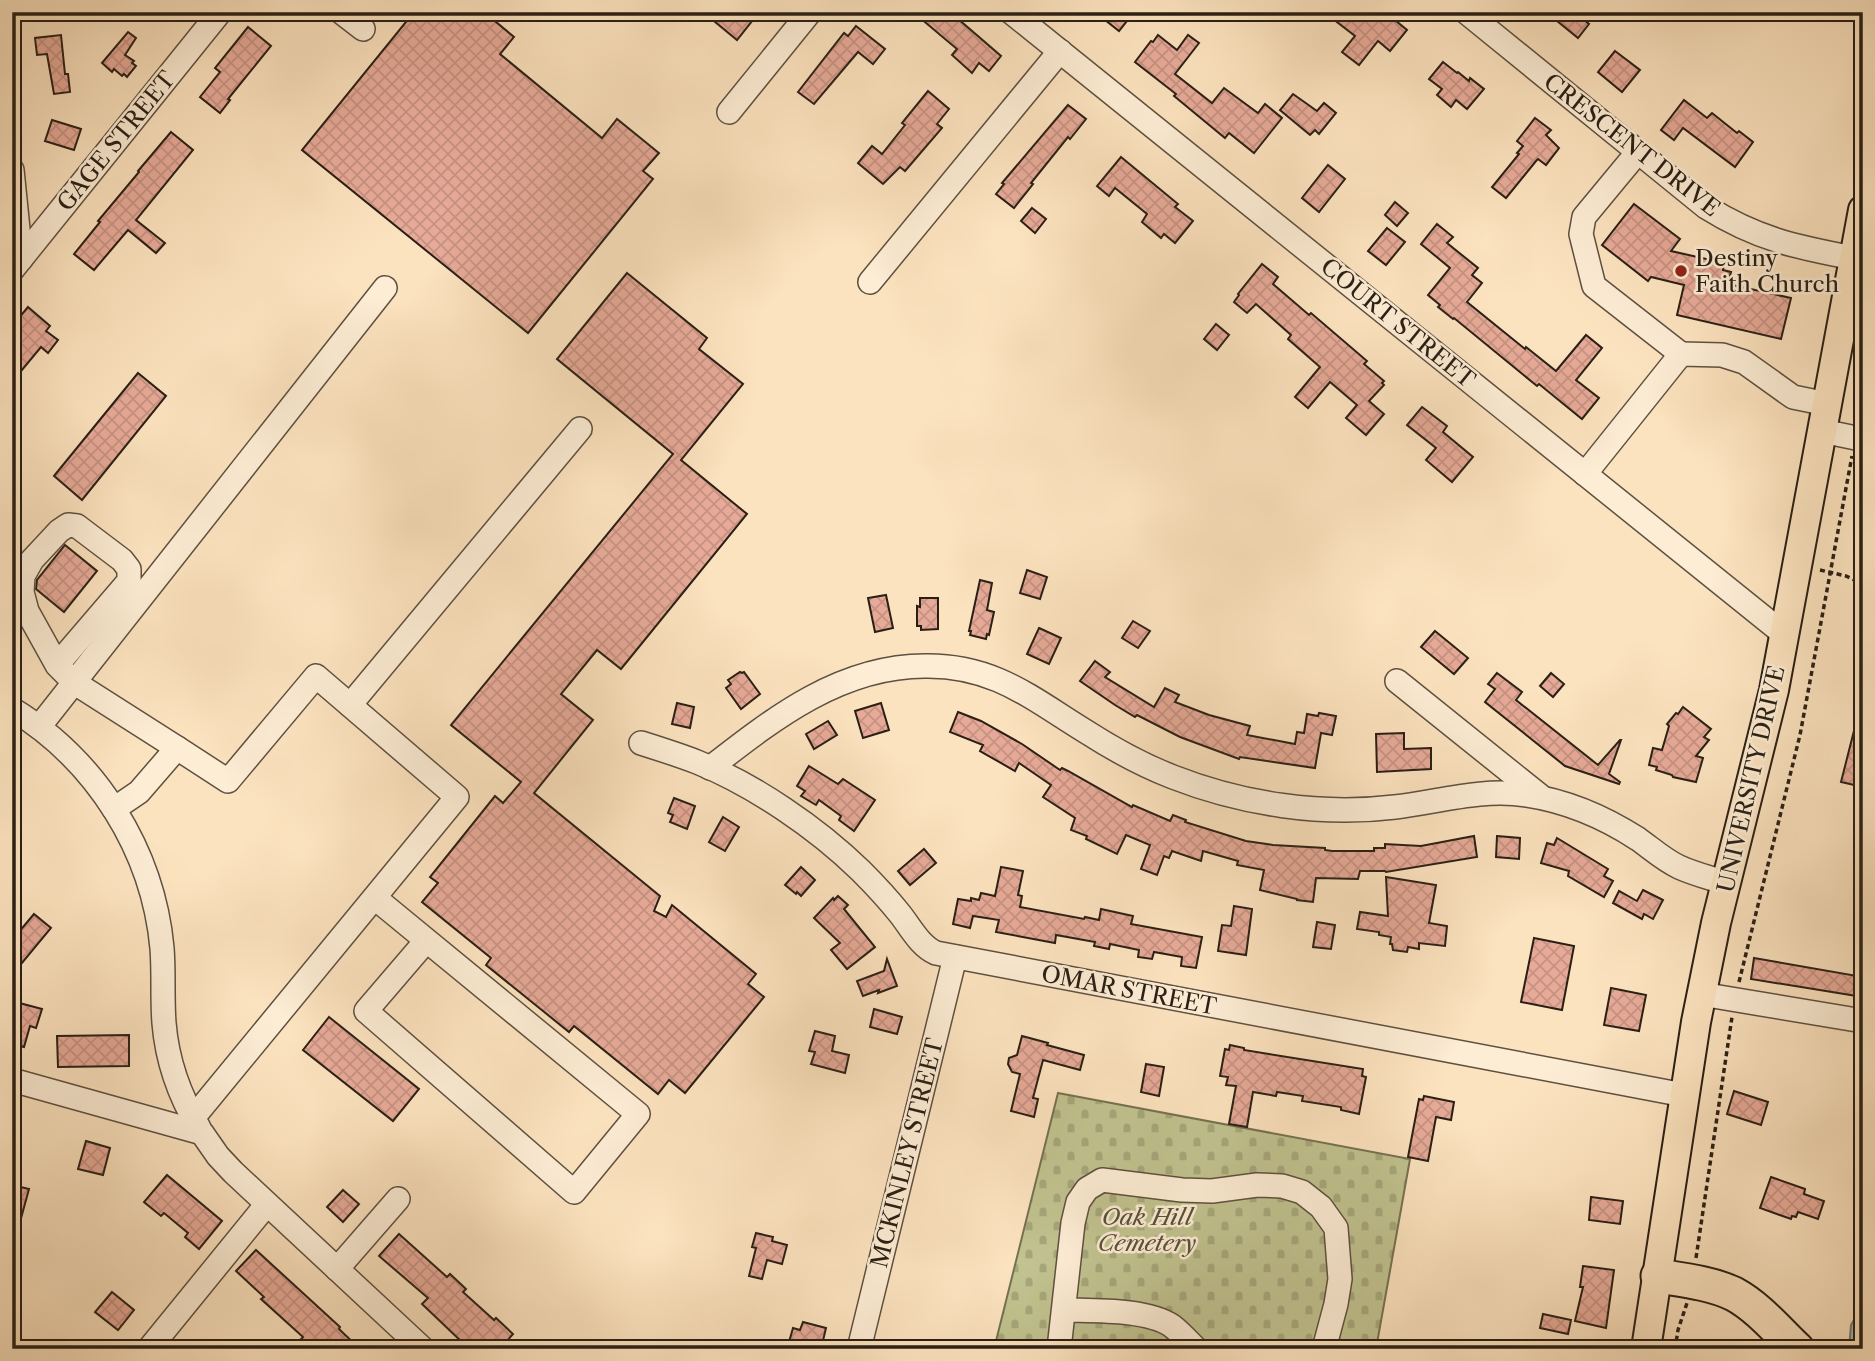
<svg xmlns="http://www.w3.org/2000/svg" width="1875" height="1361" font-family="'Libre Caslon Text',serif">
  <style>
    .cemetery { fill: url(#cemetery-stones); stroke: #757152; stroke-width: 2 }
    .water { fill: #9fbeb5; stroke: #707e75; stroke-width: 2 }
    .building { fill: url(#building-cross-hatch); stroke: #291f15; stroke-width: 2 }
    .lines { fill: none; stroke-linecap: round; stroke-linejoin: round }
    .minor-casing { stroke: #5e5040; stroke-width: 26 }
    .major-casing { stroke: #291f15; stroke-width: 32 }
    .highway-casing { stroke: #291f15; stroke-width: 37 }
    .path { stroke: #291f15; stroke-width: 3.5; stroke-dasharray: 5 3.5; stroke-linecap: butt }
    .minor { stroke: #fdedd5; stroke-width: 23 }
    .major { stroke: #fce3bf; stroke-width: 28 }
    .highway { stroke: #fce3bf; stroke-width: 33 }
    .poi-dot { fill: #8f2418; stroke: #fdedd5; stroke-width: 2.5 }
    .labels { text-anchor: middle; stroke-width: 5; stroke-linejoin: round; paint-order: stroke }
    .street-label { font-size: 23px; fill: #291f15; stroke: #fdedd5 }
    .poi-label { font-size: 23px; fill: #291f15; stroke: #fdedd5; text-anchor: start }
    .park-label { font-size: 23px; font-style: italic; fill: #57503a; stroke: #fdedd5 }
  </style>
  <defs>
    <pattern id="cemetery-stones" width="16" height="16" patternUnits="userSpaceOnUse" patternTransform="scale(1.75)"><rect width="16" height="16" fill="#c1c390"/><path d="M2 7V4a2 2 0 0 1 4 0v3zM10 15v-3a2 2 0 0 1 4 0v3z" fill="#a6a77b"/></pattern>
    <pattern id="building-cross-hatch" width="8" height="8" patternUnits="userSpaceOnUse" patternTransform="scale(1.75)"><rect width="8" height="8" fill="#e7aa98"/><path d="M0 0l8 8M0 8l8-8" fill="none" stroke="#c69282"/></pattern>
  </defs>
  <rect width="100%" height="100%" fill="#fce3bf"/>
  <filter id="stains"><feTurbulence type="fractalNoise" baseFrequency=".00286" numOctaves="4"/><feColorMatrix values="0 0 0 0 .2 0 0 0 0 .09 0 0 0 0 .02 0 0 0 .5 -.17"/></filter>
  <radialGradient id="worn" r=".72"><stop offset=".6" stop-color="#630" stop-opacity="0"/><stop offset="1" stop-color="#630" stop-opacity=".3"/></radialGradient>
  <path class="cemetery" d="M1058 1093 1410 1159 1376 1349H994Z"/>
  <path class="water" d="M1863 1304V1349H1849L1851 1325Z"/>
  <g class="building">
    <path d="M414 12H484L514 37 500 54 602 138 617 119 659 153 643 171 653 179 528 333 302 150Z"/>
    <path d="M703 12H742L752 21 737 40Z"/>
    <path d="M913 12H950L1001 56 989 71 979 63 972 73 952 55 957 49Z"/>
    <path d="M1095 12H1134L1119 31Z"/>
    <path d="M1346 12H1385L1407 30 1390 51 1378 41 1359 65 1342 52 1355 36 1337 22Z"/>
    <path d="M1546 12H1575L1589 24 1578 38Z"/>
    <path d="M856 26 885 49 873 64 858 52 814 104 798 92 844 33 848 36Z"/>
    <path d="M248 27 271 46 228 99 230 100 220 113 200 97 220 72 215 68Z"/>
    <path d="M128 32 136 38 125 55 134 61 132 63 136 66 127 77 124 74 122 76 114 69 112 72 102 63Z"/>
    <path d="M61 35 65 74H68L70 92 54 94 47 54 37 55 35 38Z"/>
    <path d="M1158 35 1177 50 1188 35 1199 43 1175 74 1212 103 1224 88 1258 113 1265 104 1282 118 1254 153 1229 133 1225 138 1174 96 1176 94 1135 62 1151 41 1153 42Z"/>
    <path d="M1615 51 1640 70 1622 92 1598 72Z"/>
    <path d="M1443 62 1457 73 1458 72 1469 81 1470 78 1484 89 1467 109 1456 100 1451 107 1437 95 1442 89 1429 79Z"/>
    <path d="M928 91 949 109 937 124 942 128 905 171 900 167 883 184 858 163 872 146 882 154 905 125 902 123Z"/>
    <path d="M1293 94 1317 111 1324 103 1336 113 1319 134 1315 130 1310 135 1280 110Z"/>
    <path d="M1684 100 1707 118 1712 113 1737 133 1739 131 1753 142 1735 167 1683 128 1674 140 1661 130Z"/>
    <path d="M1068 105 1086 119 1070 139 1068 137 1031 183 1033 184 1014 208 996 194 1004 184 1002 183Z"/>
    <path d="M1535 118 1551 130 1546 135 1559 148 1546 165 1538 159 1536 161 1506 198 1492 187 1519 154 1517 153 1523 146 1517 141Z"/>
    <path d="M52 120 81 129 74 150 45 141Z"/>
    <path d="M171 132 193 150 136 220 165 243 156 253 128 230 94 270 74 254 100 222 98 221 139 172 138 171Z"/>
    <path d="M1121 157 1178 204 1175 207 1193 221 1175 243 1164 234 1161 238 1142 222 1147 214 1115 188 1109 196 1097 186Z"/>
    <path d="M1328 165 1345 179 1319 212 1302 198Z"/>
    <path d="M1395 202 1408 213 1397 226 1385 215Z"/>
    <path d="M1634 204 1680 239 1671 251 1724 263 1723 270 1731 272 1728 284 1791 298 1781 339 1677 315 1684 285 1651 277 1648 281 1602 245Z"/>
    <path d="M1032 208 1046 219 1035 233 1021 221Z"/>
    <path d="M1437 224 1453 237 1447 243 1478 268 1472 275 1482 283 1467 302 1525 349 1526 347 1556 371 1586 335 1602 348 1576 380 1599 398 1582 419 1539 384 1537 386 1454 318 1453 319 1438 307 1440 305 1428 295 1450 268 1421 244Z"/>
    <path d="M1387 228 1405 242 1386 265 1368 251Z"/>
    <path d="M1262 264 1278 277 1273 284 1309 315 1311 313 1367 361 1364 364 1384 381 1382 383 1384 385 1369 401 1384 414 1366 435 1346 418 1357 405 1330 382 1308 408 1295 397 1320 367 1288 339 1291 335 1256 304 1247 313 1234 302 1239 295 1238 294Z"/>
    <path d="M627 273 707 338 699 349 743 384 681 460 747 514 621 669 597 650 561 694 593 720 534 793 660 896 654 911 666 917 672 905 756 974 748 984 764 997 685 1093 669 1080 658 1094 574 1026 569 1032 486 965 491 958 422 902 438 883 430 877 495 796 503 803 521 782 451 725 673 454 557 359Z"/>
    <path d="M28 307 50 326 46 331 58 340 48 353 41 347 12 382V326Z"/>
    <path d="M1216 324 1229 335 1217 350 1204 339Z"/>
    <path d="M138 373 166 396 82 500 54 476Z"/>
    <path d="M1422 407 1447 426 1443 432 1473 457 1452 482 1426 460 1436 448 1407 425Z"/>
    <path d="M65 545 97 571 64 612 36 589 37 580Z"/>
    <path d="M1027 570 1047 577 1040 599 1020 593Z"/>
    <path d="M980 580 992 583 987 610 994 612 989 635 987 634 986 639 970 635 971 631H969Z"/>
    <path d="M886 595 893 628 875 632 868 598Z"/>
    <path d="M920 598H938V629L921 630V626H917V606L920 607Z"/>
    <path d="M1133 621 1150 631 1138 648 1122 638Z"/>
    <path d="M1039 628 1061 638 1049 664 1027 654Z"/>
    <path d="M1435 631 1468 658 1454 674 1421 647Z"/>
    <path d="M1095 661 1110 672 1105 677 1154 707 1165 688 1179 695 1175 702 1209 715 1250 726 1247 735 1295 744 1297 732 1304 733 1307 714 1318 716 1319 713 1336 716 1332 735 1321 733 1315 768 1240 757 1239 759 1180 737 1137 715 1135 717 1115 705 1080 681Z"/>
    <path d="M740 672 742 673 744 672 760 694 741 709 726 688 731 684 728 680Z"/>
    <path d="M1497 673 1522 692 1516 700 1598 765 1620 740H1621L1609 774 1620 782 1619 784 1565 766 1485 702 1495 689 1488 684Z"/>
    <path d="M1551 673 1564 684 1553 697 1540 686Z"/>
    <path d="M677 703 694 707 690 728 672 724Z"/>
    <path d="M881 703 889 730 863 738 855 711Z"/>
    <path d="M1683 707 1711 729 1704 737 1709 740 1696 756 1703 758 1696 782 1673 777 1672 775 1656 770 1657 767 1649 765 1653 748 1662 750 1669 726 1667 724 1676 713 1678 714Z"/>
    <path d="M958 712 981 721 1022 744 1060 770 1062 768 1068 771 1132 807 1133 805 1170 821 1173 815 1186 820 1185 822 1246 841 1273 845 1325 848V850L1332 851H1374V848H1385V844L1421 846 1474 836 1477 857 1386 872 1385 871H1360L1358 879 1316 878 1313 902 1297 900V899L1260 890 1264 870 1237 865 1238 861 1203 851 1201 861 1172 851 1169 858 1164 856 1157 875 1141 869 1150 845 1126 835 1117 854 1086 839 1087 836 1071 830 1075 818 1043 797 1051 785 1019 763 1015 771 980 751 983 745 950 732Z"/>
    <path d="M1858 715 1863 716V787L1841 782Z"/>
    <path d="M828 721 837 735 814 749 806 734Z"/>
    <path d="M1404 733V749L1431 748V769L1377 772 1376 734Z"/>
    <path d="M809 766 838 784 843 779 875 800 854 831 839 820 841 816 819 800 816 805 801 796 805 791 797 786Z"/>
    <path d="M674 798 695 806 687 829 670 822 673 815 668 813Z"/>
    <path d="M723 817 739 827 725 851 709 842Z"/>
    <path d="M1497 836 1520 838 1519 859 1496 857Z"/>
    <path d="M1557 838 1608 869 1604 876 1613 881 1604 897 1568 876 1569 871 1541 863 1547 843 1554 845Z"/>
    <path d="M924 849 936 863 910 885 898 871Z"/>
    <path d="M801 867 815 880 801 896 797 892 796 894 785 885Z"/>
    <path d="M1001 867 1023 871 1018 895 1022 896 1020 907 1084 919 1085 917 1099 920 1101 909 1133 916 1131 924 1202 937 1196 968 1181 966 1182 957 1154 952 1152 959 1138 957 1139 950 1110 944 1109 949 1094 946 1095 942 1056 935 1055 943 996 932 999 920 973 916 970 928 953 924 958 899 971 901V898L979 900 981 893 995 896Z"/>
    <path d="M1386 877 1436 885 1429 923 1447 926 1445 946 1419 943V949L1408 947 1407 952 1393 950 1392 944H1390L1391 937 1379 935V932L1357 929 1360 912 1388 916Z"/>
    <path d="M1643 890 1663 900 1653 919 1644 914 1642 919 1613 903 1619 891 1637 901Z"/>
    <path d="M838 896 848 905 844 909 875 947 847 969 831 950 840 943 814 918 833 898 834 900Z"/>
    <path d="M1234 906 1252 909 1246 955 1218 951 1222 925 1231 926Z"/>
    <path d="M34 914 51 928 12 975V940Z"/>
    <path d="M1317 922 1335 925 1331 949 1313 947Z"/>
    <path d="M1534 938 1574 946 1562 1010 1521 1002Z"/>
    <path d="M1754 958 1863 977V997L1751 979Z"/>
    <path d="M887 959 897 986 878 993 879 990 863 996 857 981 884 971Z"/>
    <path d="M1611 988 1646 995 1639 1031 1604 1025Z"/>
    <path d="M12 1001 42 1009 36 1028 30 1026 24 1047 12 1044Z"/>
    <path d="M874 1009 902 1017 897 1034 870 1027Z"/>
    <path d="M329 1017 419 1089 393 1121 303 1050Z"/>
    <path d="M815 1031 835 1036 832 1051 849 1055 845 1073 811 1064 815 1052 809 1051Z"/>
    <path d="M129 1035V1066L58 1067 57 1036Z"/>
    <path d="M1022 1036 1048 1043 1047 1045 1084 1055 1080 1070 1043 1060 1033 1098 1038 1099 1034 1117 1011 1111 1020 1074 1012 1072 1008 1064 1009 1058 1017 1055Z"/>
    <path d="M1230 1045 1244 1048V1050L1363 1069 1362 1076 1366 1077 1359 1114 1341 1110V1107L1302 1101 1303 1096 1277 1092 1276 1096 1253 1092 1247 1127 1229 1124 1236 1086 1226 1085 1228 1077 1220 1076 1225 1049 1229 1050Z"/>
    <path d="M1146 1064 1164 1067 1159 1096 1141 1092Z"/>
    <path d="M1734 1091 1768 1102 1761 1125 1727 1114Z"/>
    <path d="M1424 1096 1454 1102 1451 1120 1436 1117 1428 1161 1408 1157 1419 1099 1423 1100Z"/>
    <path d="M86 1141 110 1148 103 1175 78 1169Z"/>
    <path d="M167 1175 222 1221 199 1249 185 1237 188 1233 164 1213 161 1216 144 1202Z"/>
    <path d="M1771 1177 1805 1189 1804 1194 1824 1201 1818 1219 1798 1212 1796 1217 1792 1216 1791 1219 1760 1208Z"/>
    <path d="M12 1185 29 1189 17 1233H12Z"/>
    <path d="M343 1190 359 1204 343 1222 327 1207Z"/>
    <path d="M1591 1197 1623 1201 1620 1224 1589 1220Z"/>
    <path d="M756 1233 773 1237 772 1241 787 1245 782 1264 767 1260 762 1279 749 1276 756 1248 752 1247Z"/>
    <path d="M399 1234 447 1277 450 1274 466 1289 463 1292 494 1320 496 1318 513 1334 500 1349H473L464 1341 463 1343 422 1304 428 1298 379 1256Z"/>
    <path d="M256 1250 340 1327 339 1329 360 1349H292L303 1337 261 1299 264 1297 236 1271Z"/>
    <path d="M1583 1266 1614 1270 1606 1328 1575 1321 1583 1287H1580Z"/>
    <path d="M112 1292 134 1310 118 1330 95 1312Z"/>
    <path d="M1543 1314 1571 1320 1568 1334 1540 1328Z"/>
    <path d="M803 1322 826 1328 821 1349 789 1342 793 1328 800 1330Z"/>
  </g>
  <g class="lines">
    <g class="minor-casing">
      <g id="minor">
        <path d="M341 12 363 29"/>
        <path d="M1011 12 1784 634"/>
        <path d="M1466 12 1706 207C1757 239 1796 247 1854 258"/>
        <path d="M729 112 810 12"/>
        <path d="M1637 153 1584 217 1581 234 1594 286 1681 354"/>
        <path d="M12 170 21 259"/>
        <path d="M12 270 220 12"/>
        <path d="M870 282 1060 51"/>
        <path d="M1822 431 1856 438 1863 436"/>
        <path d="M1585 474 1681 354 1722 355 1744 362 1793 397 1827 404"/>
        <path d="M57 665 129 581V569L122 560 77 526 68 525 59 531 32 560 23 576 22 592 27 611 57 665 75 683 177 748"/>
        <path d="M1397 681 1539 795"/>
        <path d="M350 705 580 429"/>
        <path d="M12 709C96 760 153 850 162 948 164 973 162 998 164 1023 167 1060 179 1095 199 1128"/>
        <path d="M39 727 385 288"/>
        <path d="M641 743C660 749 679 755 697 762 754 785 817 828 861 871 875 885 888 899 900 914 911 928 920 946 936 953L1684 1095"/>
        <path d="M710 768C773 719 840 666 925 666 993 665 1030 697 1085 731 1113 749 1142 765 1173 777 1242 804 1321 816 1395 807 1438 802 1482 788 1526 795 1567 801 1604 817 1638 839 1652 849 1664 860 1679 867 1694 874 1711 878 1726 883"/>
        <path d="M114 809 139 792 177 748 228 781 316 676 457 797 193 1118"/>
        <path d="M375 898 638 1114 574 1192 366 1011 426 941"/>
        <path d="M1701 994 1863 1021"/>
        <path d="M12 1080 202 1133 218 1156 233 1172 423 1349"/>
        <path d="M337 1269 398 1199"/>
        <path d="M1065 1310C1094 1311 1147 1309 1172 1326 1180 1332 1188 1341 1196 1349"/>
        <path d="M149 1349 267 1204"/>
        <path d="M859 1349 955 957"/>
        <path d="M1059 1349 1073 1223 1078 1202 1087 1189 1102 1180 1182 1190 1212 1191 1257 1185 1282 1186 1302 1192 1321 1207 1336 1228 1340 1279 1336 1304 1324 1349"/>
      </g>
    </g>
    <g class="major-casing">
      <path id="major" d="M1646 1349 1696 1022 1716 923 1774 690 1863 210"/>
    </g>
    <g class="highway-casing">
      <path id="highway" d="M1658 1276C1683 1280 1711 1283 1734 1294 1758 1307 1777 1330 1797 1349"/>
    </g>
    <g class="path">
      <path d="M1860 417 1863 402"/>
      <path d="M1820 570 1846 576 1863 584"/>
      <path d="M1739 982 1800 735 1852 456"/>
      <path d="M1696 1258 1732 1017"/>
      <path d="M1675 1349 1678 1330 1687 1303"/>
    </g>
    <use href="#minor" class="minor"/>
    <use href="#major" class="major"/>
    <use href="#highway" class="highway"/>
  </g>
  <circle class="poi-dot" cx="1681" cy="271" r="7"/>
  <g class="labels">
    <g class="street-label">
      <text transform="translate(116 141) rotate(-51)" y="8">GAGE STREET</text>
      <text transform="translate(1632 145) rotate(38)" y="8">CRESCENT DRIVE</text>
      <text transform="translate(1398 323) rotate(39)" y="8">COURT STREET</text>
      <text transform="translate(1751 779) rotate(-77)" y="8">UNIVERSITY DRIVE</text>
      <text transform="translate(1129 990) rotate(11)" y="8">OMAR STREET</text>
      <text transform="translate(907 1153) rotate(-76)" y="8">MCKINLEY STREET</text>
    </g>
    <g class="poi-label">
      <text x="1695" y="266">Destiny<tspan x="1695" dy="26">Faith Church</tspan></text>
    </g>
    <g class="park-label">
      <text x="1147" y="1225">Oak Hill<tspan x="1147" dy="26">Cemetery</tspan></text>
    </g>
  </g>
  <rect width="1875" height="1361" fill="none" stroke="#fce3bf" stroke-width="42"/>
  <rect x="14" y="14" width="1847" height="1333" fill="none" stroke="#291f15" stroke-width="3.5"/>
  <rect x="21" y="21" width="1833" height="1319" fill="none" stroke="#291f15" stroke-width="2"/>
  <rect width="100%" height="100%" filter="url(#stains)"/>
  <rect width="100%" height="100%" fill="url(#worn)"/>
</svg>
